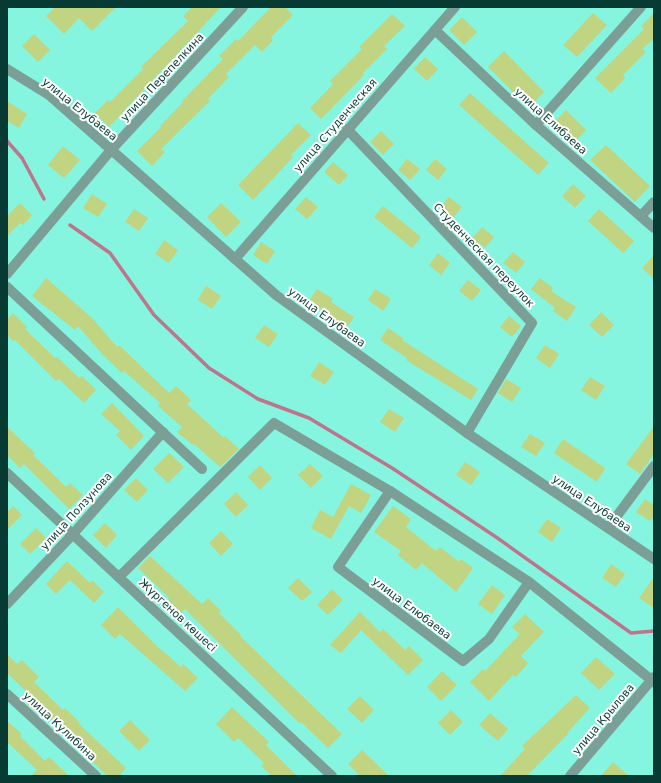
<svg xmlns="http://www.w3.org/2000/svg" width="661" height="783" font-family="'DejaVu Sans',sans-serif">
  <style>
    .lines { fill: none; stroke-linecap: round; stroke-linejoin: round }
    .stream { stroke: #bb768c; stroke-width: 3.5 }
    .building { fill: #c1d482 }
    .minor { stroke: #7b9f96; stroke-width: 10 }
    .labels { text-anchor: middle; stroke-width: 4; stroke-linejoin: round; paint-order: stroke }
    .street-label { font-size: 11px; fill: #063a32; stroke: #fff }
  </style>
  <rect width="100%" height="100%" fill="#86f5df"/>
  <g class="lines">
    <g class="stream">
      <path d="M7 141 22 158 44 199"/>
      <path d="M70 225 110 253 154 315 209 368 258 399 309 418 392 468 496 537 631 633 654 631"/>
    </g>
  </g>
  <g class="building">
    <path d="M55 7H116L92 31 79 18 64 34 46 16Z"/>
    <path d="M192 7H221L109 127 95 113 108 100 110 102 143 69 141 67 188 21 183 16Z"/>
    <path d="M271 7H285L293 15 271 37 273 40 262 52 255 45 226 74 229 77 208 99 210 101 161 149 165 152 152 166 137 151 161 127 160 126 183 102 182 101 223 59 219 56 236 39 238 41Z"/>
    <path d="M593 13 607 25 577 57 563 45Z"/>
    <path d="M654 13V39L642 49 646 52 623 75 625 78 611 93 595 78 644 29 641 26Z"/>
    <path d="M392 14 405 26 384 46 387 49 363 73 364 75 321 119 310 108 333 84 330 81 362 49 359 47Z"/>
    <path d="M462 17 477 32 464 45 449 30Z"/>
    <path d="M34 34 50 50 38 62 22 46Z"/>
    <path d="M504 51 544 92 529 108 488 67Z"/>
    <path d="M425 57 438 69 427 81 414 69Z"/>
    <path d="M470 93 549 163 538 175 459 105Z"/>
    <path d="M7 101 27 114 19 128 7 121Z"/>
    <path d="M566 110 586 130 571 146 550 126Z"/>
    <path d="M298 123 311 135 291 155 293 157 253 200 238 185Z"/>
    <path d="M381 131 394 144 383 155 370 142Z"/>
    <path d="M606 145 650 186 635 202 590 160Z"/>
    <path d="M63 146 80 160 64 178 48 165Z"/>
    <path d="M407 159 420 169 410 180 398 170Z"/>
    <path d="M435 159 447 169 438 180 426 170Z"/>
    <path d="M333 162 348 175 339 185 324 172Z"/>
    <path d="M573 184 586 196 575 208 562 196Z"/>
    <path d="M92 194 107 204 98 217 83 208Z"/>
    <path d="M306 197 318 207 307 219 295 209Z"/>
    <path d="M449 197 462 207 453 218 440 208Z"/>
    <path d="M20 203 32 215 23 225 20 223 7 236V216Z"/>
    <path d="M221 203 241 222 226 237 207 217Z"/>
    <path d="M383 206 421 237 412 248 374 217Z"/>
    <path d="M134 209 148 218 139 231 125 222Z"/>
    <path d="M599 209 634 241 623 253 588 221Z"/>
    <path d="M482 227 494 237 485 248 472 238Z"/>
    <path d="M164 240 178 250 169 263 155 254Z"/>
    <path d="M261 242 275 251 267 264 253 255Z"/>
    <path d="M513 252 525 262 516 273 503 263Z"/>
    <path d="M438 253 450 263 441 275 429 265Z"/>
    <path d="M654 255V279L642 268Z"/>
    <path d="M46 278 92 318 117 347 119 345 169 393 176 386 191 400 187 404 224 438 225 436 239 449 220 467 194 444 193 445 177 432 182 427 158 406 160 403 124 371 122 373 102 354 78 326 75 330 32 296Z"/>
    <path d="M540 278 553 288 551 291 576 307 567 321 553 311 555 308 531 289Z"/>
    <path d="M468 280 481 290 472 301 459 291Z"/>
    <path d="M206 286 221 296 212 309 198 300Z"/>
    <path d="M317 289 333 299 331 302 354 317 346 329 331 319 332 316 309 301Z"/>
    <path d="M375 289 391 299 383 311 368 300Z"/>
    <path d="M601 312 614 325 602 337 589 325Z"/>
    <path d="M13 313 27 327 25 329 55 358 57 357 79 378 82 376 96 390 84 403 59 379 56 381 15 340 13 341 7 335V319Z"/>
    <path d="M509 316 521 326 512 337 500 327Z"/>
    <path d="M264 325 278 334 269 347 255 338Z"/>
    <path d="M388 328 403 338 402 340 478 389 471 400 406 360 407 358 380 340Z"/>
    <path d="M545 345 559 354 550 368 536 358Z"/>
    <path d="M319 362 334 372 325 385 310 376Z"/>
    <path d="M590 377 605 386 596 400 581 390Z"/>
    <path d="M506 379 521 388 512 402 498 393Z"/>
    <path d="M112 403 144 436 131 450 116 435 120 431 101 414Z"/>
    <path d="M389 409 404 418 395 432 380 422Z"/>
    <path d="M654 426V454L640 474 626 464Z"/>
    <path d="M7 427 35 453 33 455 66 487 70 483 83 495 69 509 24 464 20 468 7 455Z"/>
    <path d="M530 434 545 443 536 456 521 447Z"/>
    <path d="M563 439 605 468 597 482 554 453Z"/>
    <path d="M169 453 184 467 168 483 153 469Z"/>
    <path d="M465 462 480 472 471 485 456 475Z"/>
    <path d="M310 464 323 476 311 488 298 475Z"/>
    <path d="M260 465 272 478 260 490 248 477Z"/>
    <path d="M136 478 148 490 137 502 124 490Z"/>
    <path d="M351 484 371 495 361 513 349 506 331 539 311 528 320 510 333 517Z"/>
    <path d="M236 492 248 505 236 517 224 504Z"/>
    <path d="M645 499 654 505V516L650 521 636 512Z"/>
    <path d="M13 506 22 515 7 530V512Z"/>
    <path d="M393 506 411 519 406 527 436 551 440 547 459 562 461 559 473 568 456 592 422 563 416 570 398 555 401 551 374 532Z"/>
    <path d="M547 519 561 528 552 542 538 532Z"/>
    <path d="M105 523 117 535 106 548 93 535Z"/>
    <path d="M36 528 46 538 30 554 20 544Z"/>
    <path d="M221 531 233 544 221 556 209 543Z"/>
    <path d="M150 556 202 604 208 598 221 611 219 613 241 635 240 636 342 734 328 748 301 722 300 724 185 609 181 613 168 600 169 598 138 568Z"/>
    <path d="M67 561 90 583 92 580 104 592 94 603 70 580 56 594 46 584Z"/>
    <path d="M611 564 625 574 616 587 602 578Z"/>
    <path d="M654 577V608L639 598Z"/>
    <path d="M298 578 312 592 302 601 288 588Z"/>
    <path d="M492 585 505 595 492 614 478 604Z"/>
    <path d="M332 589 343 600 328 615 317 605Z"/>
    <path d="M118 607 157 646 181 667 183 664 198 678 185 691 120 634 115 639 101 625Z"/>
    <path d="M360 612 380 632 383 629 405 650 409 646 423 660 408 675 361 630 341 653 330 645Z"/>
    <path d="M525 614 544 632 521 656 528 663 516 677 513 675 489 701 470 682 483 669 485 671 520 634 512 627Z"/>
    <path d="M7 654 17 664 22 660 39 677 34 682 63 710 65 708 80 723 79 724 126 768 119 776H107L47 716 44 719 27 704 33 698 7 673Z"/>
    <path d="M596 657 615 674 599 690 581 673Z"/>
    <path d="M442 671 457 685 441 701 427 687Z"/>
    <path d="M576 695 590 708 567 733 568 734 527 776H500L525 749 522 746Z"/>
    <path d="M360 696 374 710 362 723 347 709Z"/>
    <path d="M232 707 269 742 266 745 297 776H272L261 766 264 763 238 738 234 742 216 724Z"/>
    <path d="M451 710 463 722 450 735 438 723Z"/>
    <path d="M490 713 508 729 498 741 479 725Z"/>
    <path d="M130 720 150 740 139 751 119 731Z"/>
    <path d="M7 721 22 734 20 736 45 761 49 757 69 776H31L37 770 7 742Z"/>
    <path d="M362 750 389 776H360L348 764Z"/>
    <path d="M613 762 629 776H601Z"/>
  </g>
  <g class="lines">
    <g class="minor">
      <path d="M435 30 536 125 654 228"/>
      <path d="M7 69 49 95 276 295 467 433 654 559"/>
      <path d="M536 125 641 7"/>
      <path d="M347 129 532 323 467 433"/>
      <path d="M641 216 654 202"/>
      <path d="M235 259 455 7"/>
      <path d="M7 274 111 150 243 7"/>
      <path d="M7 287 202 469"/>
      <path d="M7 473 332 776"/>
      <path d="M390 491 338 567 463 661 489 639 529 582"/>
      <path d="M608 528 654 466"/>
      <path d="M119 577 274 423 390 491 529 582 654 682"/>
      <path d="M7 604 73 534 163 432"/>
      <path d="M7 694 96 776"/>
      <path d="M570 776 654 677"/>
    </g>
  </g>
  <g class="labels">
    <g class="street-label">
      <text transform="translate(162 77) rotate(-47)" y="4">улица Перепелкина</text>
      <text transform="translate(80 109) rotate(39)" y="4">улица Елубаева</text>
      <text transform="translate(551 121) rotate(42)" y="4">улица Елибаева</text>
      <text transform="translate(335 125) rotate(-49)" y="4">улица Студенческая</text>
      <text transform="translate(484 255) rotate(46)" y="4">Студенческая переулок</text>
      <text transform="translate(327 317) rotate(36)" y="4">улица Елубаева</text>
      <text transform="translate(592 503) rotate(34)" y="4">улица Елубаева</text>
      <text transform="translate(76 511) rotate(-48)" y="4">улица Ползунова</text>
      <text transform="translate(412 608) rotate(37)" y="4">улица Елюбаева</text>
      <text transform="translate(178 615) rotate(43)" y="4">Жүргенов көшесі</text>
      <text transform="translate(603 719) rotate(-50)" y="4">улица Крылова</text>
      <text transform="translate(60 726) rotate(43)" y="4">улица Кулибина</text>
    </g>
  </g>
  <rect width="661" height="783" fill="none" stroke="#063a32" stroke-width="16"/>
</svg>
